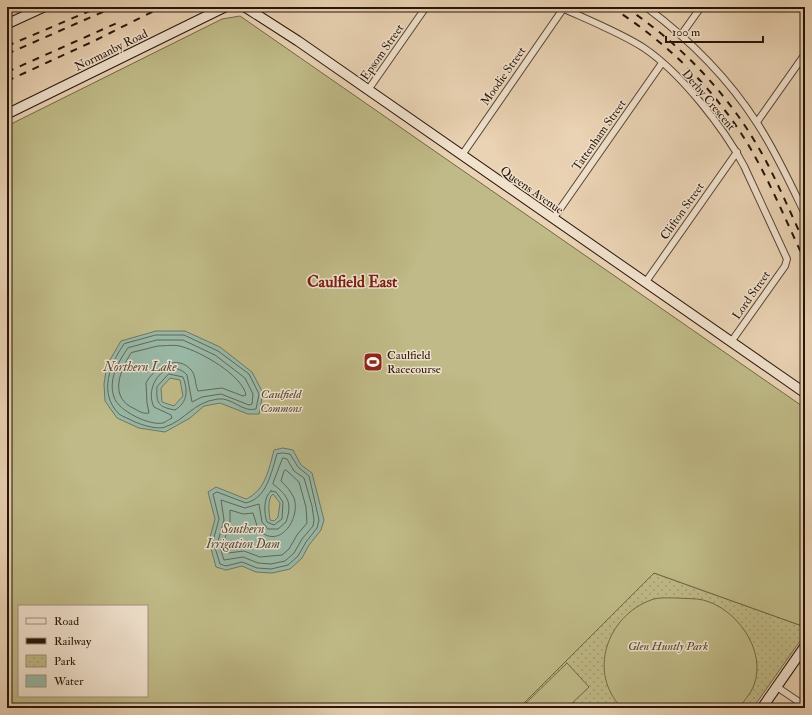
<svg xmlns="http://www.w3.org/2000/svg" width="812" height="715" font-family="'IM FELL Double Pica',serif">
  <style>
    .park { fill: url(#park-dots); stroke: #726848 }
    .pitch { fill: #bfba87; stroke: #726848; fill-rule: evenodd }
    .water { fill: #99b9a7; stroke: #6b7768; fill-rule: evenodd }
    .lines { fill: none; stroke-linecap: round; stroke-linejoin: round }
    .shore { stroke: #606758; stroke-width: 1 }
    .street-casing { stroke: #574434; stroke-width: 8 }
    .secondary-casing { stroke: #261509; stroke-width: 11 }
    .street { stroke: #f1e2ce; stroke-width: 6 }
    .secondary { stroke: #f1e2ce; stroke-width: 9 }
    .rail { stroke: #261509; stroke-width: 2; stroke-dasharray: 7 7; stroke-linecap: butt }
    .labels { text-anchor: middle; stroke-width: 3; stroke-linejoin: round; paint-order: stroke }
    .street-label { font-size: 12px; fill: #261509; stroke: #f1e2ce }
    .poi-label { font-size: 12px; fill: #261509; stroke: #f1e2ce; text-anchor: start }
    .park-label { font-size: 12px; font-style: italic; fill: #54472f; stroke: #f1e2ce }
    .water-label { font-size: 13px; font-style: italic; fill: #4e4e40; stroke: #f1e2ce }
    .district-label { font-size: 16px; font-weight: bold; fill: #7a1f14; stroke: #f1e2ce }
  </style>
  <defs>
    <pattern id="park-dots" width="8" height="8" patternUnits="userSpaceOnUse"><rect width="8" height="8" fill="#bfba87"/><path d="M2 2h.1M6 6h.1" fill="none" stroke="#a49f73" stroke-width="1.8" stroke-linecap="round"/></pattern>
  </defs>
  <rect width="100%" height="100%" fill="#ead3b4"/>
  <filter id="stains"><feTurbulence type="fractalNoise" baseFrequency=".005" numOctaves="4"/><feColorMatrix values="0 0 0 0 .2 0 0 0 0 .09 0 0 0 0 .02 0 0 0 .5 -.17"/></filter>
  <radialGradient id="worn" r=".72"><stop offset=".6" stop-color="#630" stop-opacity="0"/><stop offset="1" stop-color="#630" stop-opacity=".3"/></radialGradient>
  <path class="park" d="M654 573 805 627V634L753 708H511Z"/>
  <g class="pitch">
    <path d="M240 16 805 408V627L654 573 519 708H7V126L222 19ZM19 606H147V696H19Z"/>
    <path d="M678 598C686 599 695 598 703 600 736 608 767 650 754 685 751 693 744 701 739 708H622C587 673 607 616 651 600 658 597 670 598 678 598Z"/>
    <path d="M567 663 589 687 567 708H528L525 704Z"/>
  </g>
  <g class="water">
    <path d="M156 331H185L220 347 252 372 263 393 259 414H248L220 403 204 406 190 418 165 432 139 428 117 418 105 401 104 384 107 365 121 341ZM170 378 180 380 183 396 174 406 162 402 161 388Z"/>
    <path d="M283 448 293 450 301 465 312 473 324 520 321 530 309 545 302 558 290 569 272 573 256 572 242 566 226 570 216 567 209 541 215 519 208 492 216 487 246 499C265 491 269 469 274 450ZM273 494 280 503 278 517 274 521 270 520C269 512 267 499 273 494Z"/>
  </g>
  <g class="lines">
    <g class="shore">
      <path d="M156 335H184L218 351 249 374 259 394 256 409C243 413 232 397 218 399 193 402 186 420 165 427 158 430 142 425 135 422 130 419 123 417 119 414 98 393 110 364 124 344Z"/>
      <path d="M157 340H183L215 355 245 378 253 394 252 404 249 405 221 394 202 397 192 402 187 375C168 355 143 385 154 407L171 415 172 418C169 419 166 422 163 423 150 426 118 411 114 397 108 380 118 362 128 348Z"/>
      <path d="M158 346C166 346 176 344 183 347 201 352 242 375 246 395L243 396 222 388 198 391C195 385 196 377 192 371 178 353 154 367 146 383L147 403 149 413C144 414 140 412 135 409 109 398 119 372 131 353Z"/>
      <path d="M169 374 183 377C188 390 188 402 175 410 158 407 156 403 157 387Z"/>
      <path d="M283 453 290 454 298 467 309 476 319 520 317 528 306 542 298 556 288 565 271 569 257 568 242 562 226 566 220 564 213 541 219 519 213 494 217 492 246 503C267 498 271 473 277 454Z"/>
      <path d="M283 458 287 459 294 471 304 478 312 506 314 520 313 526 302 539 294 553 285 561 271 564 258 563 243 557 224 560 218 541 224 520 221 500 245 508 259 504 262 522 268 529H278L286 522C293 502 287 495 273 484Z"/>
      <path d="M286 470 299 482 306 507 307 523 297 535 289 549 282 555 260 557 244 551 228 553 224 541 230 522V510L243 514 253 513 258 529C278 551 301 520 294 498 291 491 286 486 281 481L284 471Z"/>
      <path d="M271 491 276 492 283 502 282 519 274 525 267 522C264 514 263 497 271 491Z"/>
    </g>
    <g class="street-casing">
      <g id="street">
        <path d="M560 7C586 19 621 33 644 48 681 73 724 128 744 166L787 259 785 266 731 342"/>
        <path d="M646 7C689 39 728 78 757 123 776 152 790 183 805 214"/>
        <path d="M681 35 701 7"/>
        <path d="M368 90 426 7"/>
        <path d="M757 122 805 54"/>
        <path d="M462 155 563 9"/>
        <path d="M553 219 662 63"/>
        <path d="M645 283 737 152"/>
        <path d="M777 687 805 706"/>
      </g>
    </g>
    <g class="secondary-casing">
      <g id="secondary">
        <path d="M245 7 298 41 805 393"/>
        <path d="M7 24 44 7"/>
        <path d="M7 114 225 7"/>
        <path d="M762 708 805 646"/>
      </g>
    </g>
    <use href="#street" class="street"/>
    <use href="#secondary" class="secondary"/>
    <g class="rail">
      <path d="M611 7C665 41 712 86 746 141 769 179 786 221 805 261"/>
      <path d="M625 7C684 46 733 99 766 161 780 188 792 216 805 244"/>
      <path d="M7 46 99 7"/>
      <path d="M7 54 114 7"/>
      <path d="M7 72 117 23"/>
      <path d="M7 81 94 41 162 7"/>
    </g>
  </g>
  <defs>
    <g id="stadium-square" transform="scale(1)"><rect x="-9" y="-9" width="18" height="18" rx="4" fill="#8f2418" stroke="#f1e2ce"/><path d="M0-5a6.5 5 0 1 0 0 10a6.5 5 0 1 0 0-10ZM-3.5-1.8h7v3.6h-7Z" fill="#fff"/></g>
  </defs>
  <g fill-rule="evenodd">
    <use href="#stadium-square" x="373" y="362"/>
  </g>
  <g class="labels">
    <g class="street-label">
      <text transform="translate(111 50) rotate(-26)" y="4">Normanby Road</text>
      <text transform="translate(382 52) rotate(-55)" y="4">Epsom Street</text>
      <text transform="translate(503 76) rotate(-55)" y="4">Moodie Street</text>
      <text transform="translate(709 100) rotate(50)" y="4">Derby Crescent</text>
      <text transform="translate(599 135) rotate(-55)" y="4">Tattenham Street</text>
      <text transform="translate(532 190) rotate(35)" y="4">Queens Avenue</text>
      <text transform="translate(682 211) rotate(-55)" y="4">Clifton Street</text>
      <text transform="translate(751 295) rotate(-55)" y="4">Lord Street</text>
    </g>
    <g class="poi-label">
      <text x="387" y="359">Caulfield<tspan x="387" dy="14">Racecourse</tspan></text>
    </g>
    <g class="park-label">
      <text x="281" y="398">Caulfield<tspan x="281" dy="14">Commons</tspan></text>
      <text x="668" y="650">Glen Huntly Park</text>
    </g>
    <g class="water-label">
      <text x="140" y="371">Northern Lake</text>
      <text x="243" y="533">Southern<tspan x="243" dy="15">Irrigation Dam</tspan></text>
    </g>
    <g class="district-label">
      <text x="352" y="287">Caulfield East</text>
    </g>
  </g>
  <rect width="812" height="715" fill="none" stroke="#ead3b4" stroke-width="24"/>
  <rect x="8" y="8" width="796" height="699" fill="none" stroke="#261509" stroke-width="2"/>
  <rect x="12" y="12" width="788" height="691" fill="none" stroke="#261509"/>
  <rect x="18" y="605" width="130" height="92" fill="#f1e2ce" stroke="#a0907f"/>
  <rect x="26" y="618" width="20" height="6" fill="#f1e2ce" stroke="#a0907f"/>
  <text x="54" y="625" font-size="12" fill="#261509">Road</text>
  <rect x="26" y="638" width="20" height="6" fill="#261509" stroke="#a0907f"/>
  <text x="54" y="645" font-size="12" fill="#261509">Railway</text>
  <rect x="26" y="655" width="20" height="12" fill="url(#park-dots)" stroke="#a0907f"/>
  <text x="54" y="665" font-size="12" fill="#261509">Park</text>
  <rect x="26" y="675" width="20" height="12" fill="#99b9a7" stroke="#a0907f"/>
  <text x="54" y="685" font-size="12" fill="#261509">Water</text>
  <path d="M666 36v6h97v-6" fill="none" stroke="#261509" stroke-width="2"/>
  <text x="672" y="36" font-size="12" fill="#261509" stroke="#f1e2ce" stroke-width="3" paint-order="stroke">100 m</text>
  <rect width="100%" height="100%" filter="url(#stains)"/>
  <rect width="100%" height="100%" fill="url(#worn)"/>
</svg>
